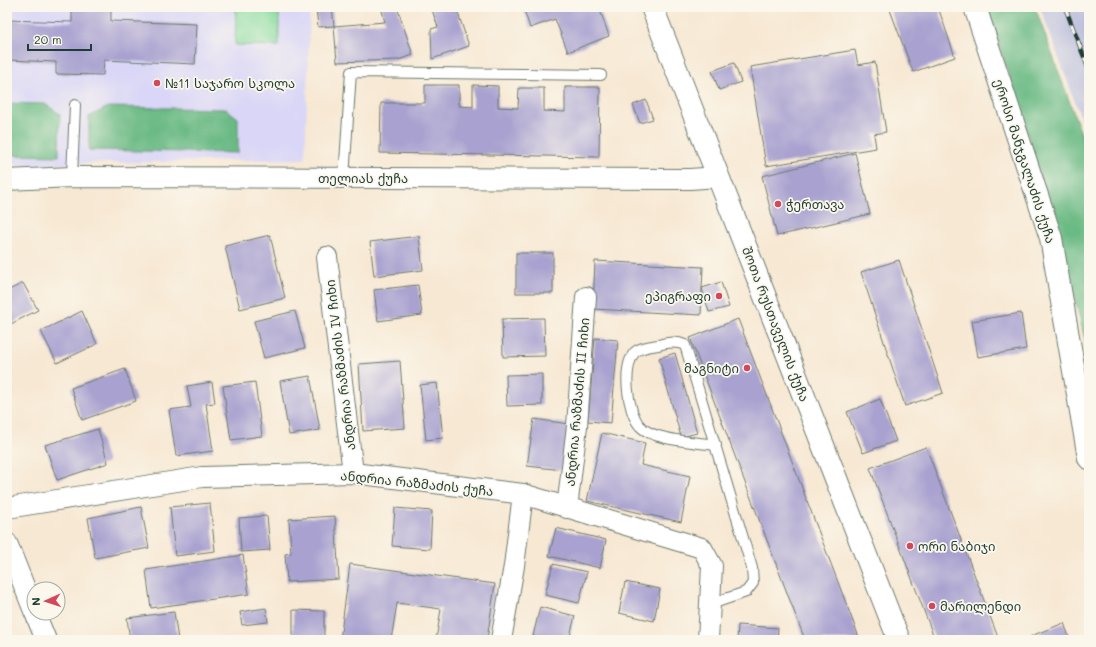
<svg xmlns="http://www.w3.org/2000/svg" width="1096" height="647" font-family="Mali,'Noto Sans Georgian',sans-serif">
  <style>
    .built { fill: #d9d6f7 }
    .industrial { fill: #c0c2dd }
    .green { fill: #84da9d; stroke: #528c68 }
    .forest { fill: #6bba84; stroke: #457c5c }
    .building { fill: #a9a2d0 }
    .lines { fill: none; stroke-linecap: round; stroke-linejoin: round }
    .lane-casing { stroke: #6b796c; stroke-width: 12 }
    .street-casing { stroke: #6b796c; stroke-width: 22 }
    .primary-casing { stroke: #6b796c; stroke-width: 24 }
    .lane { stroke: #fff; stroke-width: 10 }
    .street { stroke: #fff; stroke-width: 20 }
    .primary { stroke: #fff; stroke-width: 22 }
    .rail-casing { stroke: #1f3d34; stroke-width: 4.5 }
    .rail { stroke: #fbf7ec; stroke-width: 3; stroke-dasharray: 9; stroke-linecap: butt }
    .poi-dot { fill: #d1495b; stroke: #fbf7ec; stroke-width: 1.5 }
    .labels { text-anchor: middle; stroke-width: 3.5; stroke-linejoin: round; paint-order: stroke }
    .poi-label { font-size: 13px; fill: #1f3d34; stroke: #fbf7ec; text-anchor: start }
    .street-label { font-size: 13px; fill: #1f3d34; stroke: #fbf7ec }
  </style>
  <rect width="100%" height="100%" fill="#fbf7ec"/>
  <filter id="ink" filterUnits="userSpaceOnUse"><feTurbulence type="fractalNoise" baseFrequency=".025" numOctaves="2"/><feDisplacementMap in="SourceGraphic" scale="8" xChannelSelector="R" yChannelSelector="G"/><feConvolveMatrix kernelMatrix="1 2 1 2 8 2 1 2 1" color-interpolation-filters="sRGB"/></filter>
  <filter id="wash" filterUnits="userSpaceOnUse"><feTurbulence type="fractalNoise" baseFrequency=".012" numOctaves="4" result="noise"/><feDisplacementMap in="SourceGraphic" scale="16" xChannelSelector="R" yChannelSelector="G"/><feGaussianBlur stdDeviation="0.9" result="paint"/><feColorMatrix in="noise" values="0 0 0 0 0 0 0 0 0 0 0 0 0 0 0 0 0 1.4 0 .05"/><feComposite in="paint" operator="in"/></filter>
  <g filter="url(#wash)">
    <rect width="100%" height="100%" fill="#f7e8d3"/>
    <path class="built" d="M7 7H310L305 159 7 165Z"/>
    <path class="industrial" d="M1040 7H1089V140Z"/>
    <path class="green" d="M236 7H279V46L235 45Z"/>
    <g class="forest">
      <path d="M987 7H1035L1089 155V354L1050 205Z"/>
      <path d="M7 103 45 104 60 114 59 156 7 155Z"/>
      <path d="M108 107 226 109 238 118V153L89 150V117Z"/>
    </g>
    <g id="blocks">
      <g class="building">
        <path d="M72 7H111V21L197 24 195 64 104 60 103 75 56 74V62L7 60V20L72 22Z"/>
        <path d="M316 7H332L334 26 318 27Z"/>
        <path d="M381 7H397L413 55 398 60 337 62 334 26 385 22Z"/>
        <path d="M431 7H456L469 46 432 59 431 29 438 27Z"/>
        <path d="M523 7H599L609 36 568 52 555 19 530 28Z"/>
        <path d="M889 7H938L955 57 913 72Z"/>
        <path d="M855 50 858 65 875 62 886 132 874 134 876 148 766 166 750 67Z"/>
        <path d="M734 63 741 82 719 90 712 71Z"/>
        <path d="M425 85H459V106L473 107V85L498 86V107L518 108 519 88H544V111L565 112V87H600L599 157 380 153 381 103H425Z"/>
        <path d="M646 100 653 119 640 123 633 105Z"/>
        <path d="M855 153 870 214 777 236 762 176Z"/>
        <path d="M270 235 285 298 240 309 225 246Z"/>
        <path d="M419 236 423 270 374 276 370 242Z"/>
        <rect x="516" y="253" width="37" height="40"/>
        <path d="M899 260 943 393 905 406 861 272Z"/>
        <path d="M595 261 703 267 702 288 721 282 729 307 709 312 702 288 701 315 593 309Z"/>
        <path d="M23 283 38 310 7 326V291Z"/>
        <path d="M418 285 422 315 378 321 374 290Z"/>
        <path d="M82 311 97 344 57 363 41 331Z"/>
        <path d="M295 311 305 348 264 358 254 321Z"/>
        <path d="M1021 313 1026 349 978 357 972 321Z"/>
        <path d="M544 318 545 356 503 357 502 319Z"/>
        <path d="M738 319 812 514 860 640H805L690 338Z"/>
        <path d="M595 338 618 340 611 423 588 421Z"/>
        <path d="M675 353 697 433 681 437 659 358Z"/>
        <path d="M400 361 405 428 363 431 359 364Z"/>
        <path d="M125 369 136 401 82 420 71 388Z"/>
        <path d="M542 374V405L507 406 506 375Z"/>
        <path d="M310 376 320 430 289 435 280 381Z"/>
        <path d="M212 382 215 403 206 404 213 451 176 456 169 410 191 407 187 386Z"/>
        <path d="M255 382 262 436 231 440 223 386Z"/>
        <path d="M437 383 443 438 426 440 420 385Z"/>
        <path d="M880 399 896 441 863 453 847 412Z"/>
        <path d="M534 419 569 424 563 470 527 466Z"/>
        <path d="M98 429 108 463 57 480 45 445Z"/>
        <path d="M602 433 645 443 641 465 690 476 681 522 587 501Z"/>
        <path d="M926 447 999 640H935L870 468Z"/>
        <path d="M210 503 215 551 175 556 170 507Z"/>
        <path d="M141 507 149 548 95 558 88 518Z"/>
        <path d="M395 508 432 511 430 549 392 546Z"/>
        <path d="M267 516 270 550 241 552 239 518Z"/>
        <path d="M335 516 339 579 287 582 285 554 291 553 289 519Z"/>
        <path d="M556 528 606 540 600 568 549 556Z"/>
        <path d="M243 555 249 594 151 608 146 570Z"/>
        <path d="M350 564 495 584 487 640H436L441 609 397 603 391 640H340Z"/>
        <path d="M553 564 587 572 579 603 545 595Z"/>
        <path d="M625 582 660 589 654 621 619 613Z"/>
        <path d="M540 607 575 616 569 640H547L533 636Z"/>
        <path d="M266 608 268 622 242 625 240 612Z"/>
        <path d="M293 610 324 611V640H293Z"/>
        <path d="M174 612 178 640H130L127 618Z"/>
        <path d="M1064 623 1070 640H1032L1031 636Z"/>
        <path d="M738 625 778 628 777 640H737Z"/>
      </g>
    </g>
  </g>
  <g filter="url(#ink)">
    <use href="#blocks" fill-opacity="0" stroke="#6b796c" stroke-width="1"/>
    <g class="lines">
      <g class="lane-casing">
        <g id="lane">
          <path d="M72 177 75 105"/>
          <path d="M344 178 351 72 601 75"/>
          <path d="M711 604 746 592 753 583 752 568 685 345C676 341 668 342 658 345 652 346 640 347 635 352 622 366 627 412 640 426 653 441 697 442 716 445"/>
        </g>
      </g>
      <g class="street-casing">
        <g id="street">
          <path d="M7 180 72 177 690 179 718 177"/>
          <path d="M327 257 353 473"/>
          <path d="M7 508 202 477 353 473 523 494 702 548 712 566 708 640"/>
          <path d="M567 508 577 426 586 297"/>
          <path d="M7 543 34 611"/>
          <path d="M35 613 46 640"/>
          <path d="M501 640 514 566 523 494"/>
        </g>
      </g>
      <g class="primary-casing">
        <g id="primary">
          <path d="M652 7 899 640"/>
          <path d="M975 7 1051 238 1089 458"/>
        </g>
      </g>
      <use href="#lane" class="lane"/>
      <use href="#street" class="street"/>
      <use href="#primary" class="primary"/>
      <g class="rail-casing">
        <g id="rail">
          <path d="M1065 7 1089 70"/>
          <path d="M1087 7 1089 13"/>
        </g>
      </g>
      <use href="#rail" class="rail"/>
    </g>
  </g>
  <g class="poi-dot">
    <circle cx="157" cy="83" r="4"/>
    <circle cx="778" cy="204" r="4"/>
    <circle cx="719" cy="296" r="4"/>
    <circle cx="747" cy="368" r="4"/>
    <circle cx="910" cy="546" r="4"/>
    <circle cx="932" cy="606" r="4"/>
  </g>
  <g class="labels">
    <g class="poi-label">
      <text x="165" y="88">№11 საჯარო სკოლა</text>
      <text x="786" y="209">ჭერთავა</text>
      <text x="711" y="301" text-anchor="end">ეპიგრაფი</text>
      <text x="739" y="373" text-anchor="end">მაგნიტი</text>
      <text x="918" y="551">ორი ნაბიჯი</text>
      <text x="940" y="611">მარილენდი</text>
    </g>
    <g class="street-label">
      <text transform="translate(1025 161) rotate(72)" y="5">ეროსი მანჯგალაძის ქუჩა</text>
      <text x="363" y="183">თელიას ქუჩა</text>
      <text transform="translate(776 324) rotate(69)" y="5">შოთა რუსთაველის ქუჩა</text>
      <text transform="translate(340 365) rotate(-97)" y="5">ანდრია რაზმაძის IV ჩიხი</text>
      <text transform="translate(577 402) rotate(-85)" y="5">ანდრია რაზმაძის II ჩიხი</text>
      <text transform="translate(417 483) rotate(6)" y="5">ანდრია რაზმაძის ქუჩა</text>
    </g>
  </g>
  <rect width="1096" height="647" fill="none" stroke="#fbf7ec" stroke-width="24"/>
  <g transform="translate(46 601) rotate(267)"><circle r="19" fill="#fbf7ec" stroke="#a3ada2"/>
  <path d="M0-3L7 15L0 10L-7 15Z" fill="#d1495b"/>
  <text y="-6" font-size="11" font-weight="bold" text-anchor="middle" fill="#1f3d34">N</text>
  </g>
  <path d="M28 44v6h63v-6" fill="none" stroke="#1f3d34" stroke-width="2"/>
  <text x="34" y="44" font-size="12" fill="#1f3d34" stroke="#fbf7ec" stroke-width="3" paint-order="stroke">20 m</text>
</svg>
